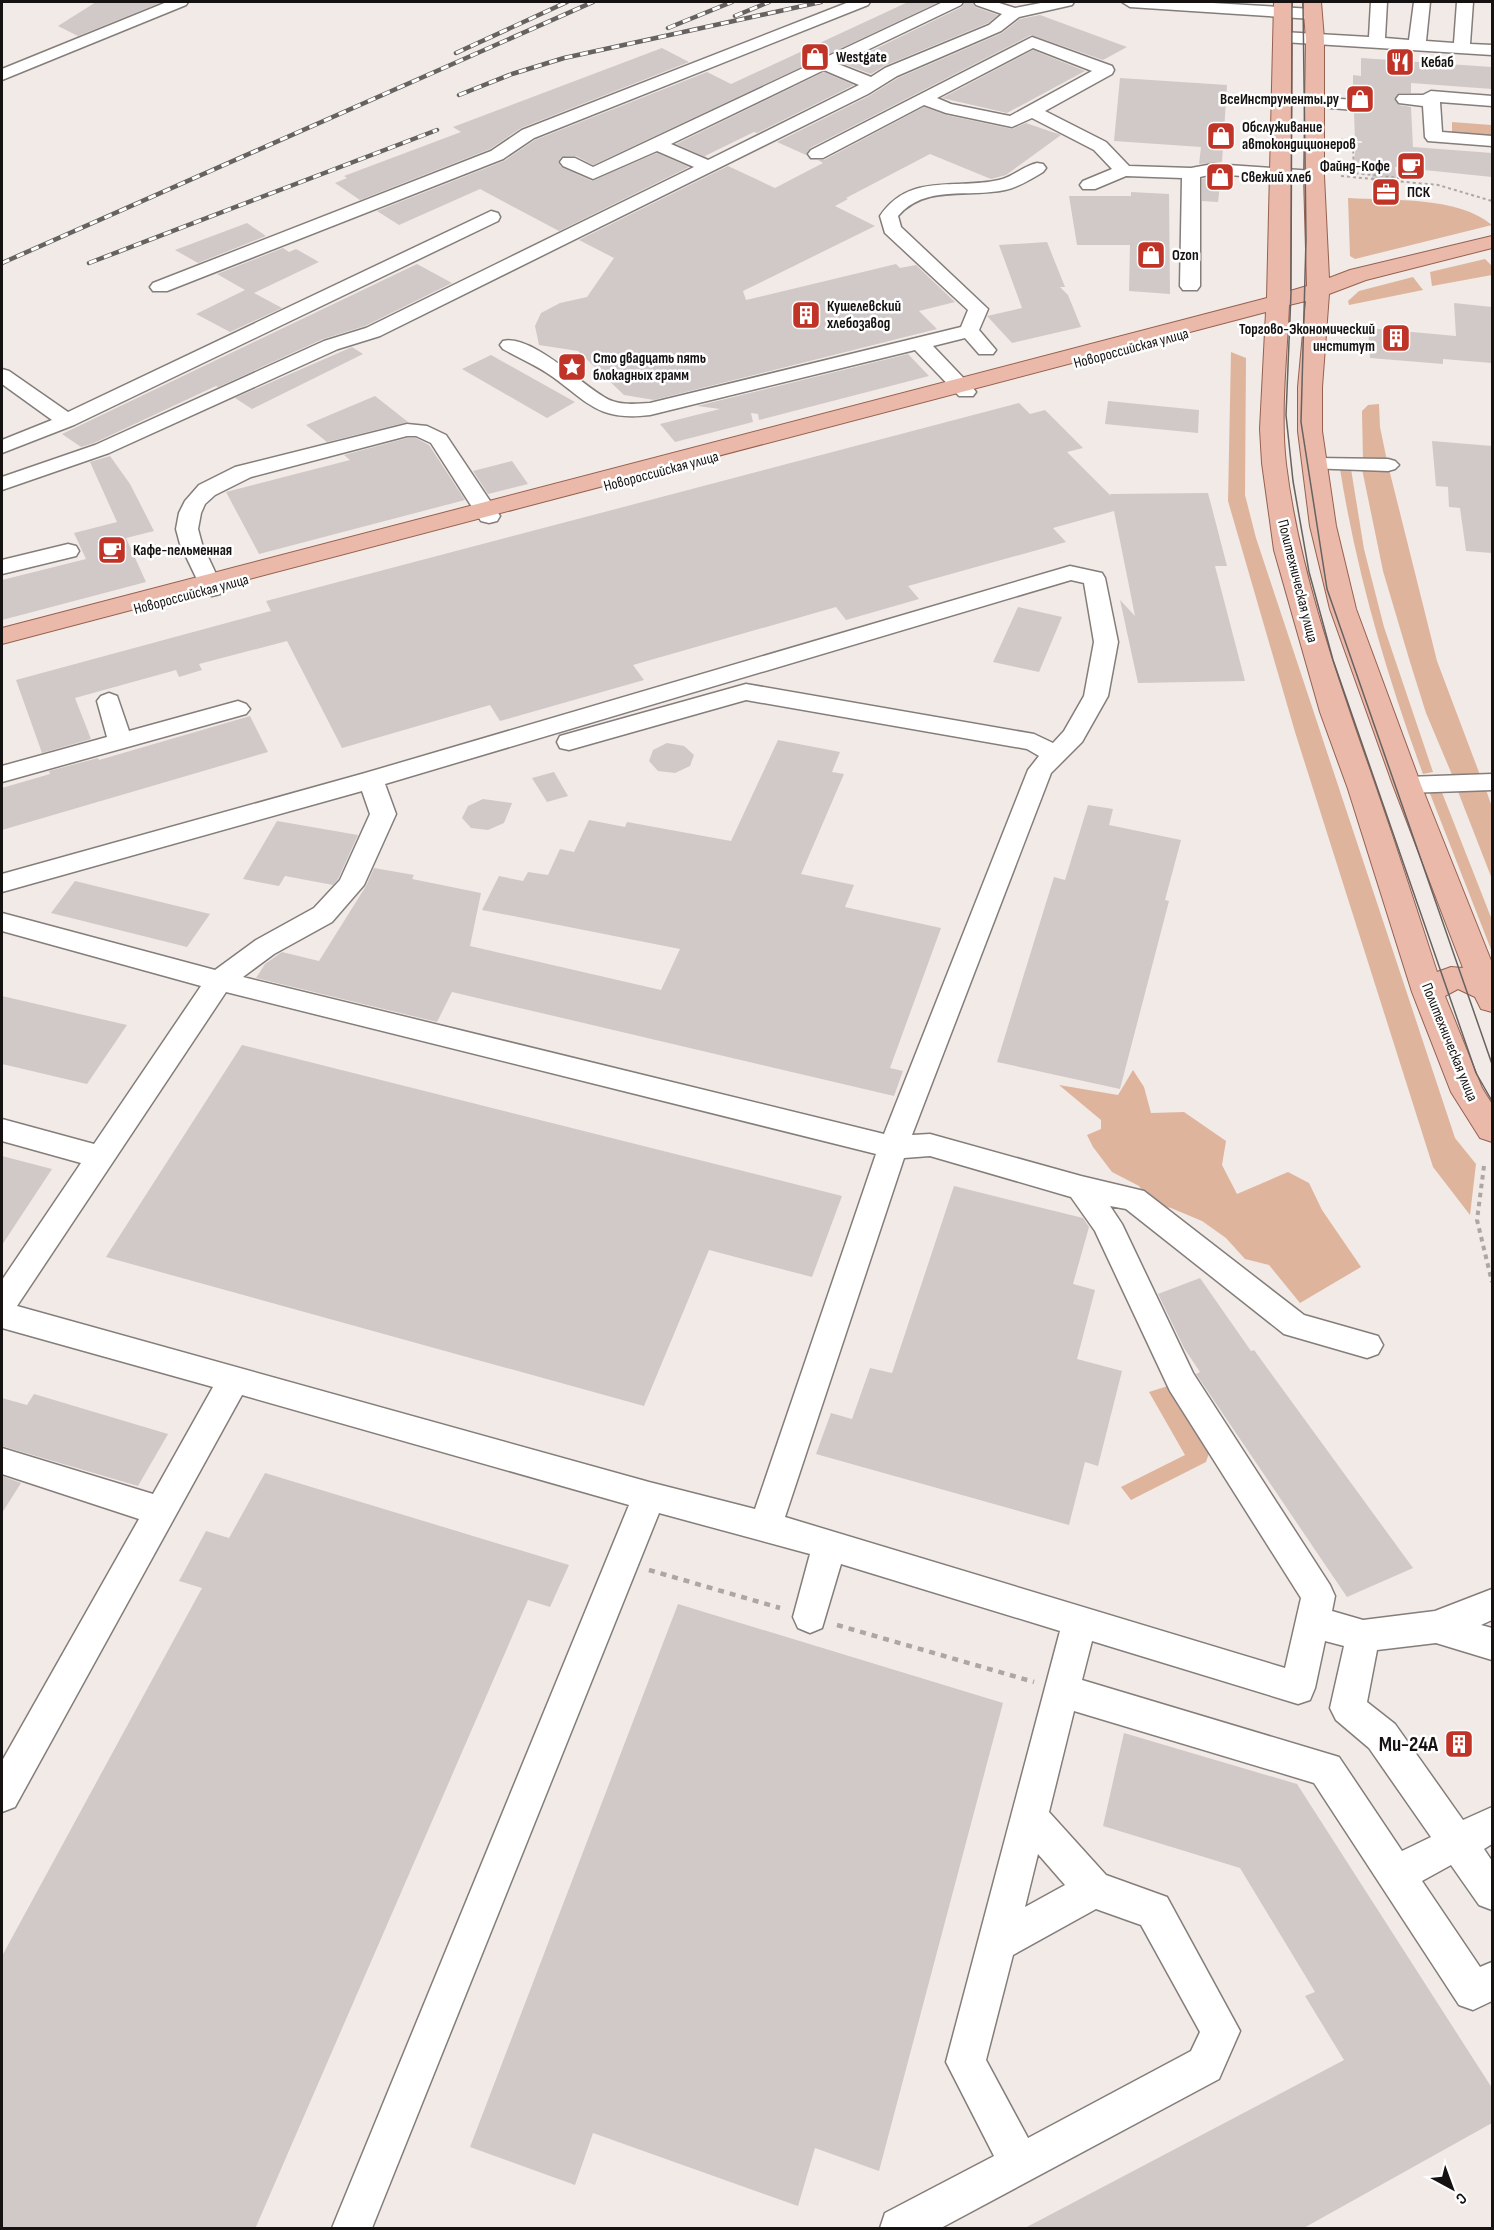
<svg xmlns="http://www.w3.org/2000/svg" width="1494" height="2230" font-family="'Sofia Sans Condensed',sans-serif">
  <style>
    .green { fill: #dfb49c }
    .building { fill: #d1c9c7 }
    .lines { fill: none; stroke-linecap: round; stroke-linejoin: round }
    .minor-tunnel { stroke: #d0cac6; stroke-width: 18; stroke-dasharray: 18 9; stroke-linecap: butt }
    .minor-casing { stroke: #847d7a; stroke-width: 3 }
    .major-casing { stroke: #96614f; stroke-width: 2 }
    .path-far2 { stroke: #ada7a4; stroke-width: 2; stroke-dasharray: 3 3; stroke-linecap: butt }
    .path-far1 { stroke: #ada7a4; stroke-width: 4; stroke-dasharray: 4.5 4.5; stroke-linecap: butt }
    .path { stroke: #ada7a4; stroke-width: 4.5; stroke-dasharray: 6 6; stroke-linecap: butt }
    .minor { fill: #fff; fill-rule: evenodd }
    .major { fill: #eab9aa; fill-rule: evenodd }
    .tram { stroke: #666260; stroke-width: 1.5 }
    .rail-casing { stroke: #666260; stroke-width: 4.5 }
    .rail { stroke: #fff; stroke-width: 3; stroke-dasharray: 8; stroke-linecap: butt }
    .labels { text-anchor: middle; stroke-width: 5; stroke-linejoin: round; paint-order: stroke }
    .far-poi-label { font-size: 15px; font-weight: bold; fill: #151211; stroke: #fff; text-anchor: start }
    .far-street-label { font-size: 15px; fill: #151211; stroke: #fff }
    .near-poi-label { font-size: 21px; font-weight: bold; fill: #151211; stroke: #fff; text-anchor: end }
  </style>
  <rect width="100%" height="100%" fill="#f1eae6"/>
  <g class="green">
    <path d="M1452 122 1491 125 1492 138 1452 135Z"/>
    <path d="M1348 198C1392 201 1458 196 1492 225L1355 259 1350 256Z"/>
    <path d="M1485 259 1492 266V275L1432 286 1430 272Z"/>
    <path d="M1413 277 1423 290 1349 305 1348 301 1359 291Z"/>
    <path d="M1231 352 1246 358 1245 495 1256 538 1455 1138 1476 1164 1470 1215 1433 1167 1295 732 1228 501Z"/>
    <path d="M1379 404 1380 427 1387 461H1363L1362 411 1368 405Z"/>
    <path d="M1340 469H1351L1364 549 1384 627 1433 772 1423 774C1386 673 1357 575 1340 469Z"/>
    <path d="M1362 469H1389L1437 661 1480 775 1453 777 1426 713 1410 662 1383 571Z"/>
    <path d="M1485 787 1492 807V879L1457 789Z"/>
    <path d="M1441 790 1492 920V952L1429 791Z"/>
    <path d="M1133 1070 1144 1087 1151 1113 1184 1112 1226 1141 1222 1165 1237 1194 1288 1172 1309 1183 1322 1210 1361 1267 1300 1303 1269 1265 1245 1259 1226 1238 1202 1221 1171 1208 1153 1204 1139 1186 1112 1172 1093 1147 1087 1135 1101 1129V1120L1059 1085 1118 1095Z"/>
    <path d="M1174 1384 1211 1447 1206 1462 1131 1500 1121 1487 1185 1455 1149 1392Z"/>
  </g>
  <g class="building">
    <path d="M96 2H162L78 36 58 26Z"/>
    <path d="M908 2H939L593 165 576 156 561 157 558 162 561 167 592 181 657 153 689 167 559 231 480 189 399 225 377 211 504 161 535 140 707 72 731 84Z"/>
    <path d="M965 2H972L975 7 998 15 988 23 884 66 871 74 844 64 962 7Z"/>
    <path d="M1040 15 1127 47 1103 60 1031 35 810 148 806 155 777 142 869 96 898 78 1002 33 1020 19Z"/>
    <path d="M662 48 689 62 521 128 490 149 360 200 335 183 347 178 344 176 461 132 453 127Z"/>
    <path d="M1033 50 1085 71 1007 113 942 98Z"/>
    <path d="M1361 58 1492 67V89L1411 83V93H1399L1394 99 1399 105 1411 107 1413 147 1492 153V177L1395 167 1399 198 1374 196 1371 168H1363V163L1354 162 1356 143H1362V141H1355L1354 112 1362 110 1365 105 1362 100 1353 98V75L1361 76Z"/>
    <path d="M824 72 854 85 757 133 754 132 705 156 708 158 676 144Z"/>
    <path d="M1120 78 1227 85 1222 162 1199 164 1201 147 1114 141Z"/>
    <path d="M924 107 946 115 1012 129 1026 123 1061 135 1006 175 991 179 930 154 846 198 848 199 835 206 875 226 743 291 746 300 896 264 900 268 916 265 955 302 919 311 937 329 654 400 624 395 578 351 539 345 535 326 541 313 560 303 587 297 614 258 579 240 728 166 775 188 823 163 818 160H824Z"/>
    <path d="M1213 176 1221 177 1218 202 1202 201V179Z"/>
    <path d="M1131 192 1169 194 1170 294 1129 291 1130 245H1077L1069 196H1131Z"/>
    <path d="M247 223 266 236 198 263 175 250Z"/>
    <path d="M1047 242 1065 287H1060L1068 295 1081 327 1012 343 987 316 1022 308 999 245Z"/>
    <path d="M283 248 289 252 296 249 319 262 254 293 282 308 230 332 196 314 245 290 217 274Z"/>
    <path d="M417 264 452 283 365 326 323 339 218 387 216 386 94 443 81 447 62 434Z"/>
    <path d="M1454 303 1492 307V363L1443 359V364L1370 358 1368 328 1456 336Z"/>
    <path d="M352 347 363 354 252 409 235 398Z"/>
    <path d="M908 354 929 376 759 420 758 414 751 413 753 422 675 442 660 424 720 409 697 406Z"/>
    <path d="M491 355 507 364 575 402 547 418 462 369Z"/>
    <path d="M375 396 408 422 327 442 306 425Z"/>
    <path d="M1108 401 1199 410 1198 433 1105 424Z"/>
    <path d="M1019 403 1030 414 1045 410 1083 448 1067 452 1111 496 1110 494 1208 493 1227 566H1215L1245 681 1138 683 1120 600 1135 616 1114 511 1053 528 1066 542 908 586 919 599 846 620 836 607 633 665 644 680 500 721 490 705 342 748 287 641 199 664 202 670 179 677 176 670 75 698 91 739 42 753 16 680 271 611 266 601Z"/>
    <path d="M407 438H416L429 445 465 500 259 554 226 492 350 460 344 455Z"/>
    <path d="M1432 441 1492 446V553L1466 551 1460 508 1449 507 1448 487 1436 486Z"/>
    <path d="M110 456 130 484 154 531 126 538 146 582 2 620V580L86 559 74 533 117 522 90 462Z"/>
    <path d="M512 461 528 484 488 494 473 471Z"/>
    <path d="M1018 607 1062 617 1039 672 993 662Z"/>
    <path d="M250 716 268 752 2 830V788L50 774 49 771 98 758 99 760Z"/>
    <path d="M778 740 840 752 832 772 844 774 801 874 854 885 845 907 941 928 890 1068 903 1071 894 1096 452 992 437 1022 256 978 265 964 282 952 319 961 366 886 374 868 414 875 412 879 481 893 470 946 661 990 680 949 482 910 499 876 523 881 528 872 548 875 560 849 574 852 589 820 625 827 627 822 731 841Z"/>
    <path d="M667 743 684 746 694 755 690 766 675 773 658 771 649 761 653 750Z"/>
    <path d="M554 772 568 796 547 802 532 778Z"/>
    <path d="M483 799 512 803 504 823 488 830 471 828 462 818 468 806Z"/>
    <path d="M1088 805 1113 809 1109 825 1181 840 1165 900 1169 901 1120 1089 997 1062 1054 877 1065 880Z"/>
    <path d="M277 821 358 835 338 879 333 885 285 876 279 886 243 879Z"/>
    <path d="M75 881 210 914 187 947 51 913Z"/>
    <path d="M2 996 127 1025 87 1084 2 1064Z"/>
    <path d="M242 1045 842 1196 812 1277 709 1250 644 1406 106 1257Z"/>
    <path d="M2 1156 52 1169 2 1245Z"/>
    <path d="M954 1186 1083 1218 1089 1227 1073 1284 1095 1290 1077 1359 1122 1371 1098 1466 1085 1462 1069 1525 816 1454 831 1413 852 1419 870 1368 892 1373Z"/>
    <path d="M1200 1278 1251 1351 1254 1350 1413 1568 1347 1597 1196 1374 1200 1372 1184 1348 1158 1294Z"/>
    <path d="M34 1394 168 1434 138 1486 2 1446V1398L27 1405Z"/>
    <path d="M265 1473 569 1565 550 1607 528 1600 255 2229H2V1956L202 1588 179 1581 206 1531 229 1538Z"/>
    <path d="M2 1476 21 1483 2 1513Z"/>
    <path d="M678 1604 1003 1703 879 2171 815 2148 798 2206 593 2133 575 2185 470 2147Z"/>
    <path d="M1124 1733 1297 1784 1492 2088V2123L1302 2229H1023L1344 2060 1305 1996 1315 1992 1240 1868 1103 1826Z"/>
  </g>
  <g class="lines">
    <path class="minor-tunnel" d="M1353 95 1405 99"/>
    <g class="minor-casing">
      <g id="minor">
        <path d="M167 2H188L186 5 2 80V69Z"/>
        <path d="M849 2H870L868 5 534 138 503 159 167 291H153L150 287 153 283 491 151 522 130Z"/>
        <path d="M943 2H963L961 5 838 64 871 77 885 68 989 25 1002 14 976 5 974 2H996L1015 8 1046 2H1074L1072 5 1019 17 1001 31 897 76 868 94 380 336 338 349 109 453 2 490V477L95 445 324 341 366 328 694 167 657 151 593 179 563 166 560 162 563 158H575L593 167ZM824 70 859 85 708 160 671 144Z"/>
        <path d="M1122 2H1196L1313 9 1321 14 1313 19 1130 7Z"/>
        <path d="M1371 2H1387L1385 38 1409 40 1414 2H1430L1426 41 1454 43 1457 2H1473L1470 44 1492 45V55L1283 42 1275 37 1283 32 1369 37Z"/>
        <path d="M1032 37 1112 66 1114 70 1112 74 1045 111 1106 142 1129 166 1191 168 1213 164 1314 171 1320 172 1323 176 1320 180 1314 181 1213 174 1200 177V286L1197 290H1183L1180 286 1182 178 1126 176 1095 189H1083L1080 185 1083 181 1112 169 1094 150 1032 118 1012 127 946 113 924 105 823 158H811L808 154 811 150ZM1033 48 1092 71 1010 116 951 104 937 98Z"/>
        <path d="M1431 91 1492 96V106L1440 102 1442 132 1492 136V146L1428 141 1425 137 1423 106 1399 103 1396 99 1399 95H1423Z"/>
        <path d="M1314 97 1354 100 1360 101 1363 105 1360 109 1354 110 1308 106 1305 102 1308 98Z"/>
        <path d="M1037 163 1043 164 1046 168 1043 172C1031 179 1019 187 1005 190 969 198 925 184 898 216L901 227 988 309 979 330 996 350 993 354H979L965 338 933 346 973 388 976 392 973 396H959L915 350 650 415C599 421 590 404 553 377 538 366 519 358 503 349L500 345 503 341C531 334 581 384 604 397 618 406 634 404 650 403L961 327 968 310 885 233 880 216C910 172 955 190 999 180 1013 177 1023 166 1037 163Z"/>
        <path d="M491 211 498 213 500 217 498 221 74 425 2 453V440L52 420 2 384V369L9 371 68 412Z"/>
        <path d="M407 424 427 426 446 435 500 516 497 521 489 523 481 521 431 443 416 436H407L251 477 215 495 205 504 201 513 198 529 202 544 223 589 220 594 212 596 204 594 180 544 176 529 179 513 185 501 199 485 235 467Z"/>
        <path d="M1315 458 1388 459 1395 461 1399 465 1395 469 1388 471 1308 468 1304 464 1308 460Z"/>
        <path d="M68 544 76 546 79 551 76 556 2 574V560Z"/>
        <path d="M1070 566 1102 573 1105 578 1118 642 1108 696 1082 742 1051 773 912 1135 930 1134 1081 1176 1144 1191 1304 1315 1378 1336 1383 1345 1378 1354 1367 1358 1284 1334 1126 1209 1110 1206 1122 1224 1193 1373 1330 1585 1335 1596 1332 1611 1363 1620 1435 1611 1492 1589V1620L1481 1625 1492 1628V1660L1436 1643 1377 1650 1367 1702 1395 1724 1463 1820 1492 1807V1844L1484 1849 1492 1861V1910L1479 1905 1451 1865 1422 1881 1480 1967 1492 1962V2001L1473 2010 1459 2005 1314 1783 1074 1711 1049 1812 1106 1875 1167 1897 1240 2031 1219 2079 941 2228H880L885 2213 994 2156 946 2062 1060 1631 841 1564 822 1628 810 1633 798 1628 793 1617 810 1554 659 1513 372 2228H332L629 1505 242 1395 15 1807 2 1812V1761L139 1519 2 1474V1448L153 1494 213 1387 2 1328V1280L81 1163 2 1141V1119L94 1144 201 986 2 931V913L215 970 256 940 314 908 340 880 370 814 362 791 2 892V874L365 773ZM1071 580 1084 583 1094 642 1084 696 1064 731 1053 743 1034 734 746 684 560 736 557 742 560 748 569 750 746 700 1027 749 1039 756 1028 770 884 1134 243 977 274 954 332 922 364 885 396 814 385 784ZM226 992 876 1154 755 1509 649 1482 17 1306ZM930 1156 1071 1197 1095 1231 1170 1391 1301 1598 1285 1668 785 1517 904 1158ZM1092 1641 1298 1704 1310 1700 1315 1688 1325 1641 1344 1646 1330 1708 1336 1720 1369 1748 1431 1837 1402 1851 1339 1757 1082 1680ZM1038 1854 1065 1885 1025 1907ZM1096 1909 1141 1925 1200 2032 1191 2051 1028 2138 986 2060 1013 1955Z"/>
        <path d="M109 693 117 696 129 731 238 701 246 704 250 709 246 714 2 782V766L107 737 97 701 101 696Z"/>
        <path d="M1492 774V790L1407 793 1398 791 1395 785 1398 779 1407 777Z"/>
      </g>
    </g>
    <g class="major-casing">
      <path id="major" d="M1274 2H1292L1290 291 1307 286 1304 176 1306 39 1303 2H1321L1324 39V176L1329 278 1350 270 1492 236V248L1366 280 1329 294 1322 387V431L1336 526 1356 609 1421 785 1492 963V1012L1481 1009 1475 997 1458 989 1445 996 1482 1088 1492 1104V1142L1480 1138 1451 1092 1412 992 1348 789 1320 712 1274 550 1262 463 1260 429 1266 312 2 644V628L1267 298ZM1306 301 1298 387V431L1310 526 1330 609 1393 785 1463 968 1451 967 1437 972C1417 911 1398 851 1377 791 1340 684 1300 577 1286 464 1280 412 1287 358 1289 305Z"/>
    </g>
    <g class="path-far2">
      <path d="M1341 139 1353 147 1354 173 1409 179"/>
      <path d="M1341 176 1438 185 1492 201"/>
    </g>
    <path class="path-far1" d="M1484 1166 1477 1220 1492 1282"/>
    <g class="path">
      <path d="M649 1570 780 1608"/>
      <path d="M837 1625 1034 1682"/>
    </g>
    <use href="#minor" class="minor"/>
    <use href="#major" class="major"/>
    <g class="tram">
      <path d="M1292 2 1291 293 1286 415 1293 481 1309 572 1333 660 1476 1073 1492 1101"/>
      <path d="M1303 2 1306 240 1301 422 1327 589 1492 1064"/>
    </g>
    <g class="rail-casing">
      <g id="rail">
        <path d="M735 16 769 2"/>
        <path d="M668 28 732 2"/>
        <path d="M456 53 567 2"/>
        <path d="M459 95 512 74 564 58 821 2"/>
        <path d="M2 263 593 2"/>
        <path d="M89 263 437 130"/>
      </g>
    </g>
    <use href="#rail" class="rail"/>
  </g>
  <defs>
    <g id="shop-square" transform="scale(1.5)"><rect x="-9" y="-9" width="18" height="18" rx="4" fill="#c03327" stroke="#fff"/><path d="M-5-2.5h2.3a2.7 3.5 0 0 1 5.4 0H5L5.5 6h-11ZM-1.5-2.5h3a1.5 2.3 0 0 0-3 0Z" fill="#fff"/></g>
    <g id="restaurant-square" transform="scale(1.5)"><rect x="-9" y="-9" width="18" height="18" rx="4" fill="#c03327" stroke="#fff"/><path d="M-5-6h1v4h1v-4h1v4h1v-4h1v5L-1.5 .5V6h-2V.5L-5-1ZM5-6V6H3V1.5H1.5Q1.5-4 5-6Z" fill="#fff"/></g>
    <g id="cafe-square" transform="scale(1.5)"><rect x="-9" y="-9" width="18" height="18" rx="4" fill="#c03327" stroke="#fff"/><path d="M-5.5-4.5H6V0H3Q3 3.5 0 3.5H-2.5Q-5.5 3.5-5.5 0ZM3-3.2v2h1.7v-2ZM-6 4.5H4V6H-6Z" fill="#fff"/></g>
    <g id="office-square" transform="scale(1.5)"><rect x="-9" y="-9" width="18" height="18" rx="4" fill="#c03327" stroke="#fff"/><path d="M-6-3h4V-5.5h4V-3h4V5H-6ZM-1-4.5V-3h2v-1.5ZM-6 0V1H6V0Z" fill="#fff"/></g>
    <g id="building-square" transform="scale(1.5)"><rect x="-9" y="-9" width="18" height="18" rx="4" fill="#c03327" stroke="#fff"/><path d="M-4-6H4V6H1V3H-1V6H-4ZM-2.5-4.3h1.7v1.8h-1.7ZM.8-4.3h1.7v1.8H.8ZM-2.5-1h1.7V.8h-1.7ZM.8-1h1.7V.8H.8Z" fill="#fff"/></g>
    <g id="sight-square" transform="scale(1.5)"><rect x="-9" y="-9" width="18" height="18" rx="4" fill="#c03327" stroke="#fff"/><path d="M0-6L1.8-2.2L6-1.7L2.9 1.2L3.7 5.4L0 3.3L-3.7 5.4L-2.9 1.2L-6-1.7L-1.8-2.2Z" fill="#fff"/></g>
  </defs>
  <g fill-rule="evenodd">
    <use href="#shop-square" x="815" y="57"/>
    <use href="#restaurant-square" x="1400" y="62"/>
    <use href="#shop-square" x="1360" y="99"/>
    <use href="#shop-square" x="1221" y="136"/>
    <use href="#cafe-square" x="1411" y="166"/>
    <use href="#shop-square" x="1220" y="177"/>
    <use href="#office-square" x="1386" y="192"/>
    <use href="#shop-square" x="1151" y="255"/>
    <use href="#building-square" x="806" y="315"/>
    <use href="#building-square" x="1396" y="338"/>
    <use href="#sight-square" x="572" y="367"/>
    <use href="#cafe-square" x="112" y="550"/>
    <use href="#building-square" x="1459" y="1744"/>
  </g>
  <g class="labels">
    <g class="far-poi-label">
      <text x="836" y="62">Westgate</text>
      <text x="1421" y="67">Кебаб</text>
      <text x="1339" y="104" text-anchor="end">ВсеИнструменты.ру</text>
      <text x="1242" y="132">Обслуживание<tspan x="1242" dy="17">автокондиционеров</tspan></text>
      <text x="1390" y="171" text-anchor="end">Файнд-Кофе</text>
      <text x="1241" y="182">Свежий хлеб</text>
      <text x="1407" y="197">ПСК</text>
      <text x="1172" y="260">Ozon</text>
      <text x="827" y="311">Кушелевский<tspan x="827" dy="17">хлебозавод</tspan></text>
      <text x="1375" y="334" text-anchor="end">Торгово-Экономический<tspan x="1375" dy="17">институт</tspan></text>
      <text x="593" y="363">Сто двадцать пять<tspan x="593" dy="17">блокадных грамм</tspan></text>
      <text x="133" y="555">Кафе-пельменная</text>
    </g>
    <g class="far-street-label">
      <text transform="translate(1131 348) rotate(-15)" y="5">Новороссийская улица</text>
      <text transform="translate(661 471) rotate(-15)" y="5">Новороссийская улица</text>
      <text transform="translate(1298 581) rotate(76)" y="5">Политехническая улица</text>
      <text transform="translate(191 594) rotate(-15)" y="5">Новороссийская улица</text>
      <text transform="translate(1450 1042) rotate(68)" y="5">Политехническая улица</text>
    </g>
    <g class="near-poi-label">
      <text x="1438" y="1751">Ми-24А</text>
    </g>
  </g>
  <rect width="1494" height="2230" fill="none" stroke="#151211" stroke-width="6"/>
  <g transform="translate(1452 2188) rotate(139)" stroke="#ffffff" stroke-width="4.5" paint-order="stroke">
  <path d="M0-4.5L10 22L0 15L-10 22Z" fill="#151211"/>
  <text y="-9" font-size="16" font-weight="bold" text-anchor="middle" fill="#151211">С</text>
  </g>
</svg>
